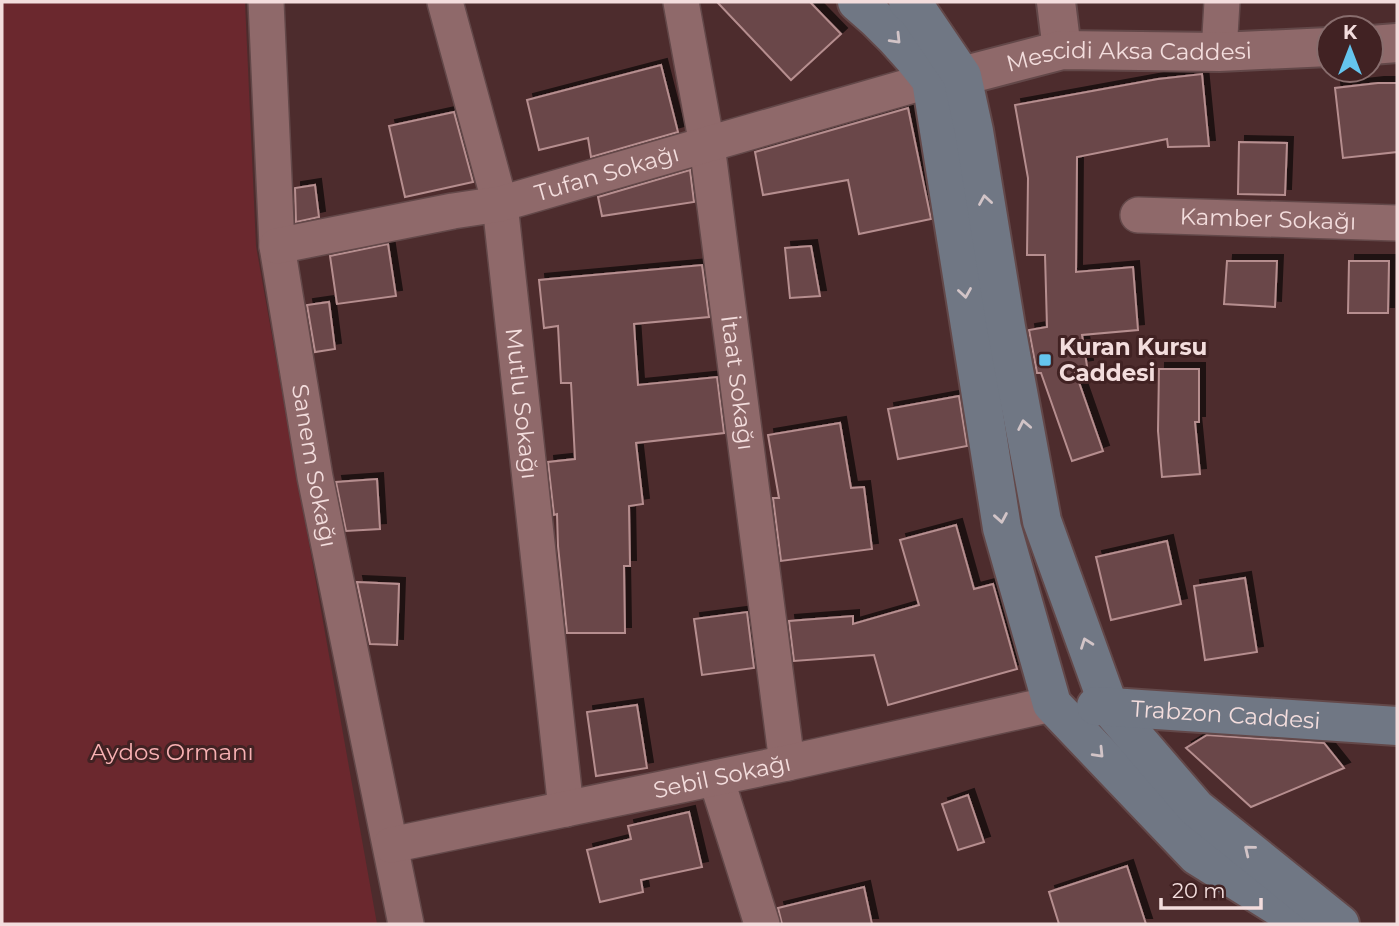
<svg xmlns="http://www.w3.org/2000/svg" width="1399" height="926" font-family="Montserrat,sans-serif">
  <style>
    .green { fill: #6b282e }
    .building { fill: #6a4748; stroke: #b68e8f; stroke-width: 2; filter: url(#shadow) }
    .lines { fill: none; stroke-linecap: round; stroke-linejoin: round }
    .minor-casing { stroke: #634849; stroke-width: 38 }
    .tertiary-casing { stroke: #634849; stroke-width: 42 }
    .secondary-casing { stroke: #634849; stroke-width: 42 }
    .minor { stroke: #8f696a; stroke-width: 35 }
    .tertiary { stroke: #8f696a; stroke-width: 38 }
    .secondary { stroke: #707784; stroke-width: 38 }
    .oneway { stroke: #d2c4c7 }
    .poi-dot { fill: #65c5ee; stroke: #412223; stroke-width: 2.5 }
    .labels { text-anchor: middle; stroke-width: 6; stroke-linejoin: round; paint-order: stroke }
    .street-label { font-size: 23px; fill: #f3dddd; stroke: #412223 }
    .poi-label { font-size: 23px; font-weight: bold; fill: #f3dddd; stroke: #412223; text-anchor: start }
    .park-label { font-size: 23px; fill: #f8b1b3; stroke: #412223 }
  </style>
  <defs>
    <filter id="shadow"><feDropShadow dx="6" dy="-6" stdDeviation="0" flood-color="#0009"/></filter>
  </defs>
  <rect width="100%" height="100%" fill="#4d2c2d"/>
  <path class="green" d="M2 2H245L256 246 377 924H2Z"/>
  <g class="building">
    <path d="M717 2H810L841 34 791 80Z"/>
    <path d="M661 65 678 132 591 157 588 138 539 150 527 100Z"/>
    <path d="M1202 74 1209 146 1168 147 1167 139 1077 157 1076 272 1133 267 1138 330 1082 335 1087 366 1074 368 1103 451 1072 461 1041 373H1037L1029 330 1047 327 1045 255H1027L1028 178 1015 105 1158 79Z"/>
    <path d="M1378 83H1397V152L1343 158 1335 88Z"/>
    <path d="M908 108 931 219 859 234 848 180 763 195 755 152Z"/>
    <path d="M454 112 473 182 405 197 389 126Z"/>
    <path d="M1239 142 1287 143 1285 195 1238 194Z"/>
    <path d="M690 170 694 202 602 216 598 197Z"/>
    <path d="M315 185 319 217 296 222 295 188Z"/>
    <path d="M388 244 396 296 337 304 330 256Z"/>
    <path d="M811 246 820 296 790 298 785 248Z"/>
    <path d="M1227 261H1277L1275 307 1224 304Z"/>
    <path d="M1349 261H1389L1388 313H1348Z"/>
    <path d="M702 265 709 317 634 324 638 385 717 377 724 433 636 443 643 504 629 506 630 566H624L625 633H567L558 546 557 514 554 515 548 462 575 459 571 383H561L558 326 544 328 539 280Z"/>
    <path d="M329 302 335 349 315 352 307 305Z"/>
    <path d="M1159 369H1199V422H1195L1200 474 1162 477 1158 431Z"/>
    <path d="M959 396 967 446 898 459 888 409Z"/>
    <path d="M840 423 851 488 864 487 872 549 781 561 773 498H779L768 435Z"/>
    <path d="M377 479 380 529 346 531 336 482Z"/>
    <path d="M956 525 974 589 993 584 1017 669 888 705 874 655 794 661 789 621 853 616V624L919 605 900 540Z"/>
    <path d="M1167 541 1181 604 1111 620 1096 557Z"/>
    <path d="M1245 578 1257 652 1205 660 1194 586Z"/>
    <path d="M357 582 399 584 397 645 370 644Z"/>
    <path d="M747 612 754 668 702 675 694 619Z"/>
    <path d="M637 705 647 768 596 776 587 712Z"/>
    <path d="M1207 735 1324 743 1344 768 1251 807 1186 748Z"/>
    <path d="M968 795 984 842 958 850 942 804Z"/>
    <path d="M689 812 702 867 641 880 643 892 600 902 587 850 631 839 628 826Z"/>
    <path d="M1127 866 1146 924H1059L1049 892Z"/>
    <path d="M864 887 872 924H782L778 908Z"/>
  </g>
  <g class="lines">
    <g class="minor-casing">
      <g id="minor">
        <path id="s1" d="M266 2 277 246 315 477 406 924"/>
        <path id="s2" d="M445 2 500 204 566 809"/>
        <path id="s3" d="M681 2 707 145 787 763"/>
        <path d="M1219 52 1222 2"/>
        <path id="s4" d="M1138 215 1397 223"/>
        <path id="s5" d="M277 246 453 211 500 204 931 80"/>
        <path d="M716 778 762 924"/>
        <path id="s6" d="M391 845 787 763 1052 704"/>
      </g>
    </g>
    <g class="tertiary-casing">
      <g id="tertiary">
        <path d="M1056 2 1062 50"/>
        <path d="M1371 45 1397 43"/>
        <path id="s7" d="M931 80 962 76 1062 50 1219 52 1329 47"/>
      </g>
    </g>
    <g class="secondary-casing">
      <g id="secondary">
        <path d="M857 2C885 25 909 51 931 80L1002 528 1052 704 1197 856 1306 924"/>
        <path d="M908 2 918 11 962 76 974 131 1006 327 1042 521 1109 707 1196 808 1340 924"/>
        <path id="s8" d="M1096 706 1397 726"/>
      </g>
    </g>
    <use href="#minor" class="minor"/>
    <use href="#tertiary" class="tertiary"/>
    <use href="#secondary" class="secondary"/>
  </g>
  <defs><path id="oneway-chevron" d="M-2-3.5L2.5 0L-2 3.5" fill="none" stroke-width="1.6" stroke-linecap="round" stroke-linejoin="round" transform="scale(1.75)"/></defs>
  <g class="oneway">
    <use href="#oneway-chevron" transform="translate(896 39) rotate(46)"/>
    <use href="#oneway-chevron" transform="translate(985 200) rotate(-99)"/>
    <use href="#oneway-chevron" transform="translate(965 293) rotate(81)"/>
    <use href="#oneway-chevron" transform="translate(1024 425) rotate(-101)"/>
    <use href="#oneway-chevron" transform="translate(1001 518) rotate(80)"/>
    <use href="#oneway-chevron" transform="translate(1086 643) rotate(-110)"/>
    <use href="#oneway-chevron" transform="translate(1099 753) rotate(46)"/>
    <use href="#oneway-chevron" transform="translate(1249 850) rotate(-141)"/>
  </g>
  <rect class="poi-dot" x="1038" y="353" width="14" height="14" rx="3.5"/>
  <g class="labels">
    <g class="street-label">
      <text dy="8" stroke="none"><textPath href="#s7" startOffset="201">Mescidi Aksa Caddesi</textPath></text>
      <text dy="8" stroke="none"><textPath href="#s5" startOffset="338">Tufan Sokağı</textPath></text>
      <text dy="8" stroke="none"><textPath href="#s4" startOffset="130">Kamber Sokağı</textPath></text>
      <text dy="8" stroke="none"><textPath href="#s3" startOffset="385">İtaat Sokağı</textPath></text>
      <text dy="8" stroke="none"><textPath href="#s2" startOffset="410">Mutlu Sokağı</textPath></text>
      <text dy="8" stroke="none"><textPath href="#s1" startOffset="467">Sanem Sokağı</textPath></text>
      <text dy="8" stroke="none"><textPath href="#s8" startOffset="130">Trabzon Caddesi</textPath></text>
      <text dy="8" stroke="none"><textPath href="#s6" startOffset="338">Sebil Sokağı</textPath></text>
    </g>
    <g class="poi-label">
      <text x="1059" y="355">Kuran Kursu<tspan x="1059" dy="26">Caddesi</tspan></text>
    </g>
    <g class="park-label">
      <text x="172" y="760">Aydos Ormanı</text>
    </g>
  </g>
  <rect width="1399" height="926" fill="none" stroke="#f3dddd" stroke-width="7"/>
  <g transform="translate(1350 49)"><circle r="33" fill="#412223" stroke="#886d6d" stroke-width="2"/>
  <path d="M0-5L12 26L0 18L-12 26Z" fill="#65c5ee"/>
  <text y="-10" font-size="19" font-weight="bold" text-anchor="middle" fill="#f3dddd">K</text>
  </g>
  <path d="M1161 898v10h100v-10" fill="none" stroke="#f3dddd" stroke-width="3.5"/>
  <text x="1172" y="898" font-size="21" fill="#f3dddd" stroke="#412223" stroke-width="5" paint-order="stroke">20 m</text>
</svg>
